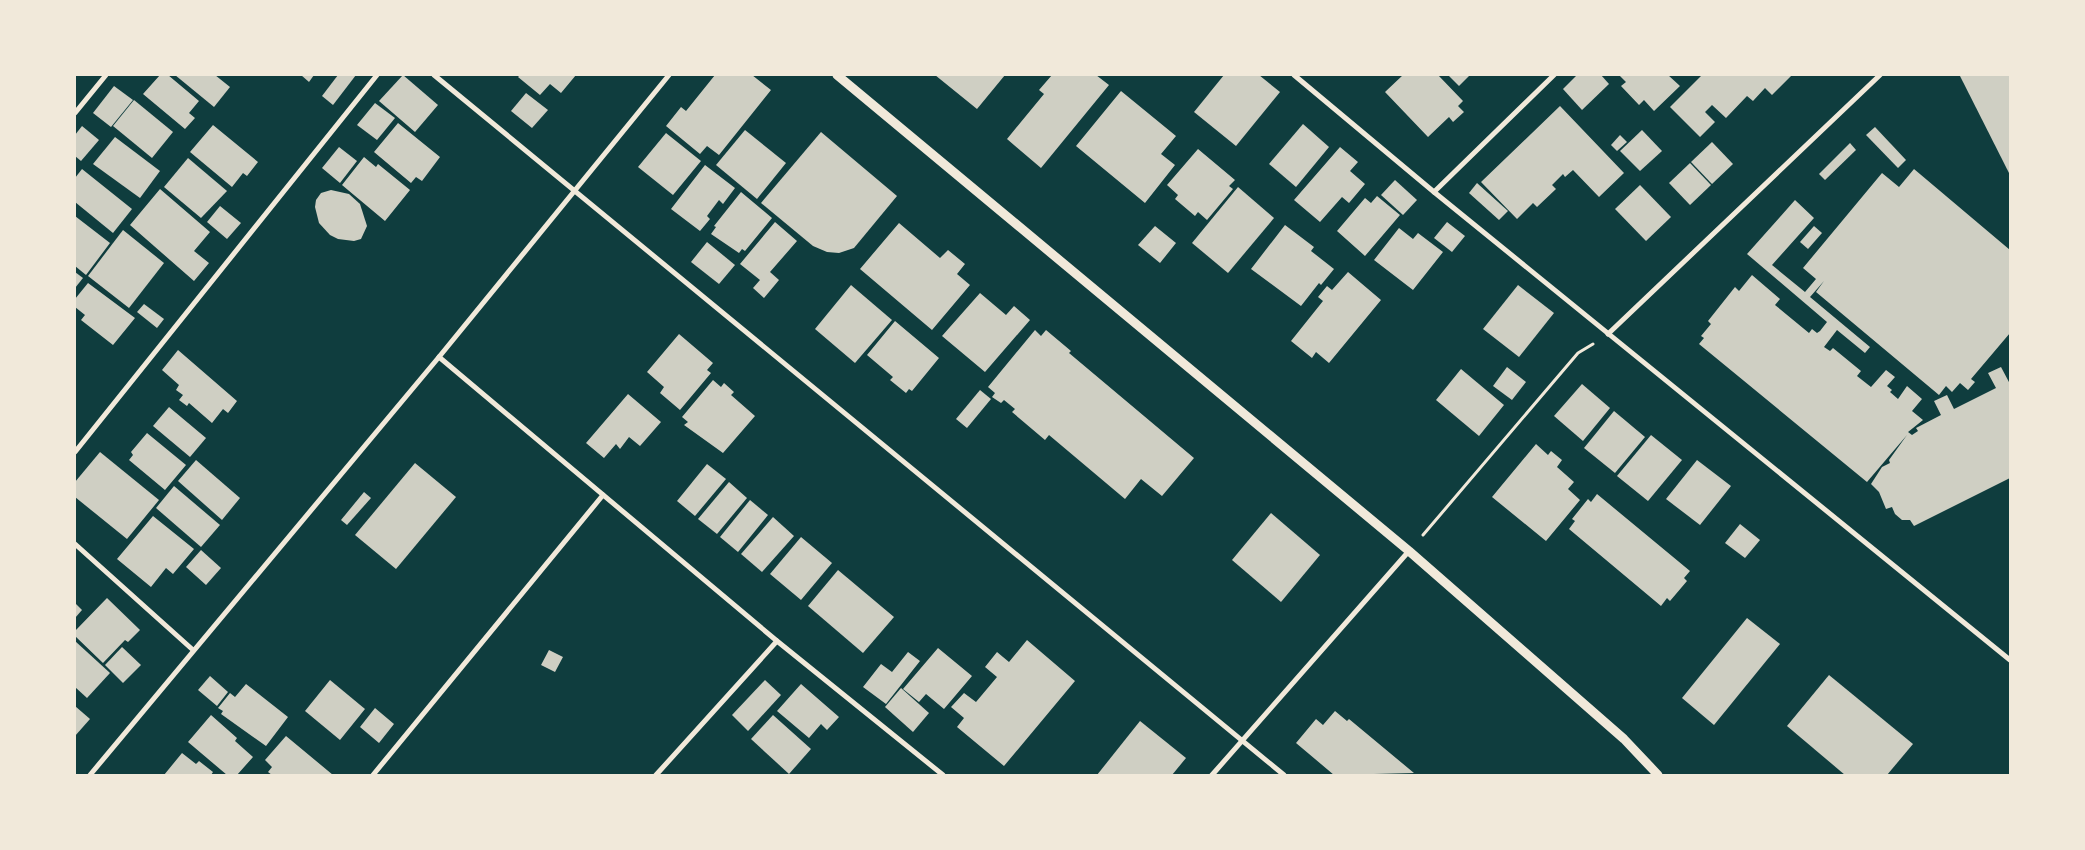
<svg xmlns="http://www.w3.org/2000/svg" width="2085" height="850" font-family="'Source Serif 4',serif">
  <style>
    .building { fill: #cfcfc3 }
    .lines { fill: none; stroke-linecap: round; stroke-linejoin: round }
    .path { stroke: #f1e9da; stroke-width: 3 }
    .minor { stroke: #f1e9da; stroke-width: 5 }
    .tertiary { stroke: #f1e9da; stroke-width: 9 }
  </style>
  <rect width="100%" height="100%" fill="#0f3d3e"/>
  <g class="building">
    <path d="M160 75H168L199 101 189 113 195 118 185 129 143 94Z"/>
    <path d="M175 75H215L230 87 214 107Z"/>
    <path d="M301 75H314L309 82Z"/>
    <path d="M338 75H356L333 105 322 96Z"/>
    <path d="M403 75 438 105 415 132 379 101Z"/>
    <path d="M520 75H576L561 93 550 84 540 95 518 77Z"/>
    <path d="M715 75H752L771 90 719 155 707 146 700 154 666 126 681 107 686 111Z"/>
    <path d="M935 75H1005L977 109Z"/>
    <path d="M1052 75H1096L1109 85 1041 168 1007 139 1044 94 1039 90Z"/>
    <path d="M1224 75H1259L1280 92 1236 146 1194 112Z"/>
    <path d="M1403 75H1438L1463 101 1458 106 1464 112 1453 122 1449 117 1428 137 1385 92Z"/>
    <path d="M1448 75H1470L1459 86Z"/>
    <path d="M1577 75H1601L1609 84 1582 110 1563 89Z"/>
    <path d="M1619 75H1668L1680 86 1654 111 1644 100 1639 105 1621 86 1626 82Z"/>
    <path d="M1702 75H1792L1772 95 1765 88 1753 101 1747 96 1726 118 1712 105 1705 112 1715 122 1700 137 1670 107Z"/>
    <path d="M1962 75H2010V175L1960 76Z"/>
    <path d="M114 86 133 100 111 127 93 113Z"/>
    <path d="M1121 91 1176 136 1161 154 1175 165 1145 203 1076 146Z"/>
    <path d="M526 93 548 110 532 128 511 111Z"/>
    <path d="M134 100 173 132 152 158 113 126Z"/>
    <path d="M375 103 395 118 377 140 357 125Z"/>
    <path d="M1560 106 1624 173 1599 197 1573 170 1565 177 1563 174 1552 185 1556 189 1537 207 1533 203 1517 219 1481 182Z"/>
    <path d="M398 123 440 157 422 181 416 177 411 183 374 152Z"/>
    <path d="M1303 124 1329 147 1296 187 1269 164Z"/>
    <path d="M213 125 258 162 247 176 243 173 232 187 190 152Z"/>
    <path d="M82 126 99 140 81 161 75 156V135Z"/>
    <path d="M1875 127 1906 160 1898 168 1866 135Z"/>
    <path d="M745 130 786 163 757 199 716 165Z"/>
    <path d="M1642 130 1662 151 1640 171 1620 151Z"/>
    <path d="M821 132 897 196 854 248 839 253 827 252 813 246 761 203Z"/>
    <path d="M666 133 701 161 673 195 638 167Z"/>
    <path d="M1620 135 1627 142 1617 151 1611 145Z"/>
    <path d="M115 137 160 171 140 198 93 164Z"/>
    <path d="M1712 142 1733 164 1712 184 1691 162Z"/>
    <path d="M1850 143 1856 150 1825 180 1819 174Z"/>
    <path d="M339 147 357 161 340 183 322 168Z"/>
    <path d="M1340 147 1358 162 1350 171 1365 184 1349 203 1342 197 1320 222 1294 200Z"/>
    <path d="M1198 149 1235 180 1229 186 1233 189 1207 220 1198 212 1195 216 1175 199 1178 195 1167 185Z"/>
    <path d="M364 157 376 167 378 164 410 190 385 221 342 185Z"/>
    <path d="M188 158 227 191 201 218 164 187Z"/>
    <path d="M1690 163 1711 185 1690 205 1669 183Z"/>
    <path d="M705 165 735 188 723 204 719 200 707 216 710 219 700 231 671 209Z"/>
    <path d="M82 169 132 209 113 233 75 202V178Z"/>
    <path d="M1914 169 2010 250V333L1971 379 1975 382 1968 390 1960 383 1952 392 1946 386 1939 395 1816 292 1824 281 1810 297 1870 347 1865 353 1837 330 1824 347 1830 351 1833 348 1861 371 1857 376 1871 387 1886 370 1895 377 1887 386 1892 390 1890 392 1898 399 1907 386 1922 399 1912 411 1923 420 1908 432 1912 435 1918 431 1916 428 1941 415 1934 401 1947 395 1954 409 1996 388 1988 373 2001 367 2010 384V478L1914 526 1910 520H1902L1895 514 1892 507 1886 509 1879 492 1871 484 1882 467 1890 463 1889 460 1907 435 1867 482 1699 344 1704 338 1701 336 1711 324 1708 321 1735 287 1739 291 1752 275 1780 299 1775 305 1809 333 1812 329 1817 333 1820 331 1827 322 1747 254 1795 200 1814 218 1772 265 1805 292 1816 279 1803 268 1882 173 1899 187Z"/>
    <path d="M1395 180 1417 200 1403 215 1381 195Z"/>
    <path d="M1477 183 1508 211 1499 220 1469 193Z"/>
    <path d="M1640 185 1671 217 1646 241 1615 209Z"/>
    <path d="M1238 187 1274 218 1228 273 1192 243Z"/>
    <path d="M160 189 210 232 194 251 209 263 194 281 130 225Z"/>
    <path d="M331 190 349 194 360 204 367 226 361 239 354 241 338 239 330 235 319 223 315 207 316 200 321 193Z"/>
    <path d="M741 192 772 218 745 251 742 249 739 253 711 234 716 227 714 226Z"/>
    <path d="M1377 196 1400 215 1365 256 1337 231 1365 198 1371 203Z"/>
    <path d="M220 206 241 223 227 239 207 222Z"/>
    <path d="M75 216 110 243 86 275 75 266Z"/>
    <path d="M775 222 797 241 770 272 779 280 764 298 753 288 760 280 740 264Z"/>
    <path d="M1447 222 1465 236 1452 252 1434 238Z"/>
    <path d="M899 223 940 258 948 250 965 264 957 274 970 285 932 330 860 269Z"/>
    <path d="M1285 225 1314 247 1311 251 1334 269 1321 285 1319 283 1301 306 1251 269Z"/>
    <path d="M1155 226 1176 243 1160 263 1138 245Z"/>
    <path d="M1814 226 1822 233 1808 249 1800 242Z"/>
    <path d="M1399 228 1413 239 1418 233 1443 252 1413 290 1374 260Z"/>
    <path d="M123 230 164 263 129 308 88 276Z"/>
    <path d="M707 242 735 265 719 284 691 262Z"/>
    <path d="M75 272 83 278 75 288Z"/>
    <path d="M1348 272 1381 300 1329 363 1316 352 1312 358 1291 341 1323 301 1318 297 1327 286 1332 290Z"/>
    <path d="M88 283 135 318 113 345 81 320 85 315 75 307V299Z"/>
    <path d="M851 285 892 320 855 363 815 329Z"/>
    <path d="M1518 285 1554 313 1519 357 1483 329Z"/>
    <path d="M980 293 1006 315 1014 306 1030 320 985 372 942 336Z"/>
    <path d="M144 304 164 319 157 328 137 312Z"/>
    <path d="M895 321 939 358 912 391 909 389 906 393 890 380 893 377 867 355Z"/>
    <path d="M1035 330 1041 336 1046 330 1071 351 1069 353 1194 458 1162 496 1141 479 1125 499 1049 435 1045 440 1012 412 1015 409 1004 400 1001 403 992 397 995 393 988 387Z"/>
    <path d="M679 334 713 363 707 370 711 373 680 410 660 393 664 387 647 372Z"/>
    <path d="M178 350 237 401 228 413 223 409 212 423 189 403 187 406 179 400 183 395 176 390 179 385 162 370Z"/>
    <path d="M1507 367 1526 382 1512 400 1493 386Z"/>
    <path d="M1461 369 1504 405 1479 436 1436 400Z"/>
    <path d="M713 380 721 387 724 383 734 392 731 395 755 416 723 453 684 425 688 422 682 417Z"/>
    <path d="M1582 384 1610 408 1583 441 1554 416Z"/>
    <path d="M980 390 991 399 967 428 956 419Z"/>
    <path d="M628 394 661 422 640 446 629 437 620 449 616 444 604 458 586 443Z"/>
    <path d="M169 407 206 438 190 457 153 426Z"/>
    <path d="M1614 411 1645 437 1615 473 1584 448Z"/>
    <path d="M147 433 186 465 165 490 129 460 133 455 131 452Z"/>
    <path d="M1651 435 1682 460 1648 501 1617 476Z"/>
    <path d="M1536 444 1548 455 1551 451 1562 460 1557 467 1574 482 1568 489 1580 500 1546 541 1492 497Z"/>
    <path d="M100 452 159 500 127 539 75 497V482Z"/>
    <path d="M196 460 240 498 222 520 178 481Z"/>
    <path d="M1697 460 1731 486 1700 525 1666 499Z"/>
    <path d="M415 463 456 497 396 569 355 535Z"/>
    <path d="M707 464 726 479 695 516 677 501Z"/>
    <path d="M729 482 747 498 717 534 698 519Z"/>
    <path d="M174 486 220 525 201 547 156 508Z"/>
    <path d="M364 492 371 498 347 525 341 520Z"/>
    <path d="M1597 494 1690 571 1684 578 1687 581 1670 601 1667 598 1661 606 1569 529 1575 521 1572 519 1588 499 1591 502Z"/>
    <path d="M750 500 768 515 738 552 720 537Z"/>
    <path d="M1271 513 1320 555 1281 602 1232 560Z"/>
    <path d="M153 516 194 549 173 574 166 568 151 587 117 559Z"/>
    <path d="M773 517 794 536 762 572 741 554Z"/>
    <path d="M1740 524 1760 540 1745 558 1725 543Z"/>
    <path d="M801 537 832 563 801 600 770 574Z"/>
    <path d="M201 550 221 568 206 585 186 567Z"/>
    <path d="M838 570 894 617 863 653 808 606Z"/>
    <path d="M107 598 140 630 128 642 125 640 103 663 75 636V631Z"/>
    <path d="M75 603 82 610 75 618Z"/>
    <path d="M1747 618 1780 644 1714 725 1682 698Z"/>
    <path d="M1027 640 1075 681 1004 766 957 727 964 718 951 707 964 693 976 702 997 677 985 667 997 652 1009 662Z"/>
    <path d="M75 641 110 673 87 698 75 687Z"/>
    <path d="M122 647 141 665 123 683 105 665Z"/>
    <path d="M938 648 972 676 944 709 926 694 919 702 903 689Z"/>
    <path d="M549 650 563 657 555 672 541 665Z"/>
    <path d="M908 652 920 661 886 704 863 687 881 664 892 672Z"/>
    <path d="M1829 675 1913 744 1887 775H1845L1787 726Z"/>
    <path d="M210 676 228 692 217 706 198 690Z"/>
    <path d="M330 680 365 709 340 740 305 711Z"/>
    <path d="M765 680 781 695 748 731 732 715Z"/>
    <path d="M246 684 288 717 266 746 221 714 223 711 218 708 230 693 235 697Z"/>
    <path d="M801 684 839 717 827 730 821 724 809 738 777 711Z"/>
    <path d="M901 688 929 713 913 732 885 707Z"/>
    <path d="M75 706 90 719 75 736Z"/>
    <path d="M375 708 394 724 379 743 360 727Z"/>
    <path d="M1335 711 1347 721 1349 719 1414 773 1334 775 1296 743 1316 719 1323 725Z"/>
    <path d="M211 715 237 738 235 741 253 757 237 775H227L188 742Z"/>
    <path d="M773 715 811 749 789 774 751 739Z"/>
    <path d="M1140 721 1186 758 1172 775H1097Z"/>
    <path d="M286 736 333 775H272L268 772 272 767 265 760Z"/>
    <path d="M182 753 196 764 199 761 213 772 211 775H164Z"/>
  </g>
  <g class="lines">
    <path class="path" d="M1423 535 1578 353 1593 344"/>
    <g class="minor">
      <path d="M434 75 1284 775"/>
      <path d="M1294 75 1434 192 2010 660"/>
      <path d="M75 113 106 75"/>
      <path d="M1434 192 1554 75"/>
      <path d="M1608 334 1880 75"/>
      <path d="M439 357 777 641 943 775"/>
      <path d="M75 452 377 75"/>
      <path d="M75 544 193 650"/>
      <path d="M90 775 439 357 669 75"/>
      <path d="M373 775 603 495"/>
      <path d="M656 775 777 641"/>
      <path d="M1212 775 1409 551"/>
    </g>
    <path class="tertiary" d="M837 75 1409 551 1624 739 1658 775"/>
  </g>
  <rect width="2085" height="850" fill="none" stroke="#f1e9da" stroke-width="152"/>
</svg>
